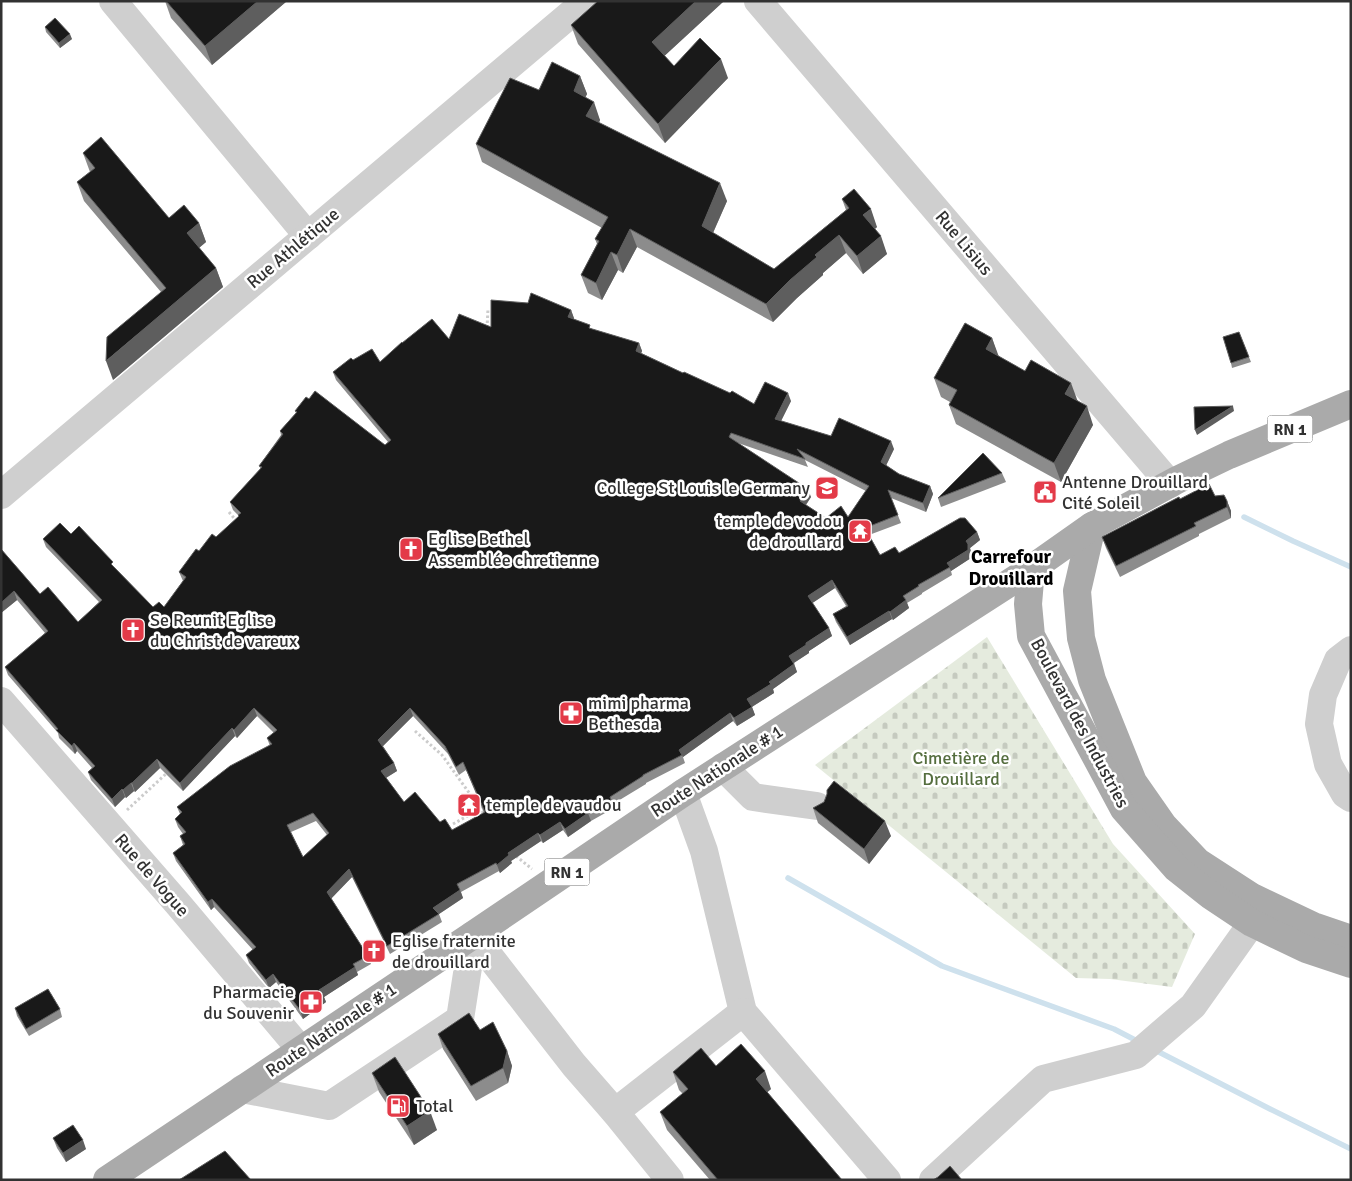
<svg xmlns="http://www.w3.org/2000/svg" width="1352" height="1181" font-family="Signika,sans-serif">
  <style>
    .cemetery { fill: url(#cemetery-stones) }
    .lines { fill: none; stroke-linecap: round; stroke-linejoin: round }
    .stream { stroke: #cee1ed; stroke-width: 5.5 }
    .path { stroke: #ccc; stroke-width: 3; stroke-dasharray: 2.5 2.5; stroke-linecap: butt }
    .minor { stroke: #cfcfcf; stroke-width: 28 }
    .major { stroke: #aaa; stroke-width: 28 }
    .wall { fill: #8c8c8c; fill-rule: evenodd }
    .shaded-wall { fill: #5e5e5e }
    .building { fill: #191919; stroke: #5e5e5e; fill-rule: evenodd }
    .labels { text-anchor: middle; stroke-width: 5; stroke-linejoin: round; paint-order: stroke }
    .shield { fill: #fff; stroke: #707070; stroke-width: 1 }
    .shield-label { font-size: 16px; font-weight: bold; fill: #323232 }
    .street-label { font-size: 18px; fill: #323232; stroke: #fff }
    .poi-label { font-size: 18px; fill: #323232; stroke: #fff; text-anchor: start }
    .park-label { font-size: 18px; fill: #556e3f; stroke: #fff }
    .neighbourhood-label { font-size: 19px; font-weight: bold; fill: #000; stroke: #fff }
  </style>
  <defs>
    <pattern id="cemetery-stones" width="16" height="16" patternUnits="userSpaceOnUse" patternTransform="scale(1.25)"><rect width="16" height="16" fill="#e5ebde"/><path d="M2 7V4a2 2 0 0 1 4 0v3zM10 15v-3a2 2 0 0 1 4 0v3z" fill="#c5cabf"/></pattern>
  </defs>
  <rect width="100%" height="100%" fill="#fff"/>
  <path class="cemetery" d="M987 637 1113 844 1195 934 1172 987 1110 979 1076 978 815 765Z"/>
  <g class="lines">
    <g class="stream">
      <path d="M1244 517 1293 541 1351 567"/>
      <path d="M788 878 942 966 1114 1029 1139 1042"/>
      <path d="M1153 1049 1270 1109 1351 1149"/>
    </g>
    <g class="path">
      <path d="M487 328 488 309"/>
      <path d="M229 512 238 523"/>
      <path d="M415 731 442 755 485 815"/>
      <path d="M127 810 168 772"/>
      <path d="M453 824 480 809"/>
      <path d="M516 856 532 869"/>
    </g>
    <g class="minor">
      <path d="M113 1 308 236"/>
      <path d="M758 1 1170 484"/>
      <path d="M1 495 586 1"/>
      <path d="M1351 650 1338 660 1323 695 1319 724 1328 764 1345 794 1351 798"/>
      <path d="M1 701 178 904 301 1050"/>
      <path d="M723 767 753 797 817 806"/>
      <path d="M683 793 704 851 743 1012 887 1180"/>
      <path d="M473 935 574 1065 615 1112 670 1180"/>
      <path d="M242 1089 329 1106 460 1019 473 935"/>
      <path d="M615 1112 743 1012"/>
      <path d="M933 1180 1043 1079 1136 1055 1193 1006 1252 923"/>
    </g>
    <g class="major">
      <path d="M1092 526 1077 591 1081 638 1092 680 1133 782 1163 825 1198 862 1252 897 1313 926 1351 939"/>
      <path d="M1031 569 1028 604 1031 636 1124 809 1176 868 1210 895 1252 923 1306 949 1351 964"/>
      <path d="M107 1180 473 935 683 793 1031 569 1092 526 1177 480 1229 455 1351 404"/>
    </g>
  </g>
  <g class="wall">
    <path d="M165 1H287L212 65 171 18Z"/>
    <path d="M598 1H724L664 56 674 66 728 78 665 143 578 44 571 25Z"/>
    <path d="M45 27 72 39 60 48 46 32Z"/>
    <path d="M580 76 587 94 585 97 600 120 599 123 727 201 713 233 774 269 846 210 842 199 877 227 875 229 887 254 863 274 846 253 823 273V275L797 298 773 322 637 247 623 273 618 270 602 300 588 293 581 275 597 244 595 239 602 228 482 162 476 144 539 90Z"/>
    <path d="M83 153 169 218 199 223 206 242 199 248 216 268 223 287 113 380 161 292 84 201 77 182 90 172Z"/>
    <path d="M571 310 574 319 592 329 639 343 642 351 641 353 683 373 754 404 791 401 781 421 831 436 894 449 886 465 899 474 930 486 933 494 926 512 891 498 901 523 869 535 880 555 899 553 977 532 980 540 970 548 971 552V558L951 571 952 575 922 593V594L907 603 909 608 893 620 892 619 850 645 836 622 833 614 846 606 835 588 812 603 829 628 832 636 809 651V653L794 663 797 672 773 689 774 693 752 707 755 715 737 726 733 721 683 757 685 763 646 783V784L613 804 614 808 591 821 568 837 563 830 543 843 541 841 511 861 512 863 500 873 499 871 461 892 463 898 439 914 442 922 390 954 352 877 331 898 368 956 371 964 357 972 358 975 324 997 326 1002 303 1019 276 982 269 988 249 963 246 955 253 950 214 907 211 910 176 861 173 853 183 845 180 836 183 834 178 827 175 819 180 814 177 807 270 746 267 738 274 733 257 716 237 738 235 736 183 791 160 768 135 792 134 791 126 798 125 797 115 807 91 780 88 772 92 768 77 751 75 754 59 738 58 733 8 675 5 667 45 633 17 600 1 613V549L40 594 78 622 99 602 46 547 43 539 71 534 115 568 153 607H164L183 581 179 572 199 551 216 537 239 516 233 510 230 502 261 469 259 466 281 435 280 431 296 413 295 411 385 445 388 442 336 380 333 372 353 360 380 362 402 343 449 339 491 327ZM738 443 808 467 805 460 866 491 848 517 826 518 806 505 811 497ZM413 716 448 754 459 775 466 770 484 813 452 830 440 822 404 802 386 778 397 771 394 763 383 746ZM316 821 327 835 303 857 291 832Z"/>
    <path d="M1239 332 1251 362 1232 368 1231 363Z"/>
    <path d="M992 338 998 356 1078 401 1093 425 1061 482 956 424 949 405 950 402 941 397 934 378Z"/>
    <path d="M1002 473 1006 482 941 507 938 498Z"/>
    <path d="M1215 496 1227 501 1231 511V518L1199 534V536L1120 577 1106 548 1102 537 1180 499Z"/>
    <path d="M813 808 891 836 869 864 818 823Z"/>
    <path d="M15 1008 60 1009 62 1017 29 1036 17 1016Z"/>
    <path d="M480 1030 507 1051 512 1066 508 1083 476 1101 443 1049 438 1034Z"/>
    <path d="M716 1066 771 1089 767 1092 842 1180H710L667 1130 660 1112 683 1094 679 1090 673 1072Z"/>
    <path d="M372 1073 437 1130 414 1145 379 1092Z"/>
    <path d="M53 1138 86 1149 66 1162 57 1148Z"/>
  </g>
  <g class="shaded-wall">
    <path d="M258 1H287L212 65 205 46Z"/>
    <path d="M696 1H724L659 61 652 42Z"/>
    <path d="M70 34 72 39 60 48 59 43Z"/>
    <path d="M721 59 728 78 665 143 658 124Z"/>
    <path d="M580 76 587 94 580 109 574 91Z"/>
    <path d="M594 102 600 120 593 134 586 116Z"/>
    <path d="M720 183 727 201 708 244 702 226Z"/>
    <path d="M871 209 877 227 870 233 863 215Z"/>
    <path d="M199 223 206 242 194 252 187 233Z"/>
    <path d="M630 229 637 247 623 273 617 255Z"/>
    <path d="M839 235 846 253 823 273V275L797 298 773 322 766 304 815 255Z"/>
    <path d="M881 236 887 254 863 274 857 256Z"/>
    <path d="M611 252 618 270 602 300 596 283Z"/>
    <path d="M216 268 223 287 113 380 106 361Z"/>
    <path d="M571 310 574 318 571 325 568 317Z"/>
    <path d="M992 338 999 357 986 349Z"/>
    <path d="M639 343 642 351 639 359 636 351Z"/>
    <path d="M1071 383 1078 402 1065 394Z"/>
    <path d="M788 393 791 401 778 427 775 419Z"/>
    <path d="M1087 406 1093 425 1061 482 1054 463Z"/>
    <path d="M1233 406 1234 411 1197 435 1195 430Z"/>
    <path d="M891 441 894 449 884 470 881 462Z"/>
    <path d="M930 486 933 494 926 512 923 503Z"/>
    <path d="M808 489 811 497 803 509 800 501Z"/>
    <path d="M1227 501 1231 511V518L1227 507Z"/>
    <path d="M977 532 980 540 970 548 971 552V558L951 571 947 563 966 541Z"/>
    <path d="M832 580 835 588 811 604 808 596Z"/>
    <path d="M14 591 17 600 1 613V603Z"/>
    <path d="M906 600 909 608 893 620 890 612Z"/>
    <path d="M889 611 892 619 850 645 847 637Z"/>
    <path d="M829 628 832 636 809 651V653L792 664 789 656 806 643Z"/>
    <path d="M794 664 797 672 773 689 774 693 750 708 747 699 769 682Z"/>
    <path d="M752 707 755 715 737 726 734 718Z"/>
    <path d="M254 708 257 716 237 738 234 730Z"/>
    <path d="M410 708 413 716 381 748 378 740Z"/>
    <path d="M730 713 733 721 683 757 679 750Z"/>
    <path d="M232 728 235 736 183 791 180 783Z"/>
    <path d="M74 743 77 751 75 754 72 746Z"/>
    <path d="M157 759 160 768 135 792 132 783Z"/>
    <path d="M394 763 397 771 384 779 381 771Z"/>
    <path d="M131 783 134 791 126 798 123 790Z"/>
    <path d="M122 789 125 797 115 807 112 799Z"/>
    <path d="M588 813 591 821 568 837 565 829Z"/>
    <path d="M885 821 891 836 869 864 864 849Z"/>
    <path d="M560 822 563 830 543 843 540 835Z"/>
    <path d="M538 833 541 841 511 861 512 863 500 873 497 865 508 853Z"/>
    <path d="M349 869 352 877 330 900 327 892Z"/>
    <path d="M460 890 463 898 439 914 433 908Z"/>
    <path d="M212 899 214 907 211 910 208 902Z"/>
    <path d="M355 967 358 975 324 997 326 1002 303 1019 300 1010 319 990Z"/>
    <path d="M273 974 276 982 269 988 266 980Z"/>
    <path d="M507 1051 512 1066 508 1083 503 1068Z"/>
    <path d="M765 1071 771 1089 762 1097 756 1079Z"/>
    <path d="M430 1111 437 1130 414 1145 407 1126Z"/>
    <path d="M83 1140 86 1149 66 1162 63 1153Z"/>
  </g>
  <g class="building">
    <path d="M166 1H258L205 46Z"/>
    <path d="M598 1H696L652 42 674 66 700 38 721 59 658 124 571 25Z"/>
    <path d="M55 18 70 34 59 43 45 27Z"/>
    <path d="M552 62 580 76 574 91 594 102 586 116 720 183 702 226 774 269 849 208 842 199 854 189 871 209 863 215 881 236 857 256 839 235 815 255 817 257 790 280 766 304 630 229 617 255 611 252 596 283 581 275 599 241 595 239 608 217 476 144 510 78 539 90Z"/>
    <path d="M101 137 169 218 184 205 199 223 187 233 216 268 106 361 107 337 166 288 77 182 95 168 83 153Z"/>
    <path d="M531 293 571 310 568 317 590 325 589 328 639 343 636 351 683 373 684 372 730 393 732 391 754 404 765 382 788 393 775 419 831 436 839 418 891 441 881 462 899 474 930 486 923 503 888 490 898 515 865 528 880 555 895 547 899 553 960 518H965L977 532 966 541 968 544V550L947 563 950 567 918 585 919 586 903 596 906 600 890 612 889 611 847 637 833 614 848 606 832 580 808 596 829 628 806 643V645L789 656 794 664 769 682 771 684 747 699 752 707 734 718 730 713 679 750 682 755 643 775V776L610 797 611 800 588 813 565 829 560 822 540 835 538 833 508 853 509 855 497 865 496 863 457 884 460 890 433 908 439 914 387 946 349 869 327 892 368 956 353 964 355 967 319 990 323 994 300 1010 273 974 266 980 246 955 256 947 212 899 208 902 173 853 185 844 180 836 186 832 175 819 182 812 177 807 230 766 272 744 267 738 277 730 254 708 234 730 232 728 180 783 157 759 132 783H131L123 790 122 789 112 799 88 772 95 766 74 743 72 746 56 730 58 729 5 667 48 631 14 591 1 603V549L40 594 48 587 78 622 102 600 43 539 60 523 71 534 79 526 113 562 111 564 153 607 159 602 164 607 186 577 179 572 196 549 199 551 212 534 216 537 239 516 238 515 241 513 230 502 262 467 259 466 283 434 280 431 297 412 295 411 306 397 309 399 315 391 385 445 391 440 333 372 351 358 353 360 372 349 380 362 402 342V343L432 319 449 339 459 314 491 327V300L528 303ZM731 433 805 459 797 449 869 486 848 517 841 506 826 518 800 501 808 489 729 437ZM410 708 445 746 456 767 463 762 485 812 452 830 445 819 440 822 415 792 404 802 381 771 394 763 378 740ZM313 813 329 833 303 857 287 825Z"/>
    <path d="M965 323 992 338 986 349 1025 371 1031 360 1071 383 1065 394 1087 406 1054 463 949 405 957 390 934 378Z"/>
    <path d="M1239 332 1249 357 1231 363 1223 337Z"/>
    <path d="M1233 406 1195 430 1194 407Z"/>
    <path d="M983 453 1002 473 938 498Z"/>
    <path d="M1209 484 1215 496 1224 495 1227 501V507L1194 523 1196 526 1116 566 1102 537 1179 497 1180 499Z"/>
    <path d="M834 781 885 821 864 849 813 808 824 802 827 794V790Z"/>
    <path d="M48 989 60 1009 26 1029 15 1008Z"/>
    <path d="M469 1013 480 1030 493 1022 507 1051 503 1068 471 1086 438 1034Z"/>
    <path d="M741 1044 765 1071 756 1079 842 1180H718L660 1112 688 1089 673 1072 701 1048 716 1066Z"/>
    <path d="M395 1057 430 1111 407 1126 372 1073Z"/>
    <path d="M73 1125 83 1140 63 1153 53 1138Z"/>
    <path d="M225 1151 251 1180H179Z"/>
    <path d="M950 1166 962 1180H933L938 1177Z"/>
  </g>
  <defs>
    <g id="school-square" transform="scale(1.25)"><rect x="-9" y="-9" width="18" height="18" rx="4" fill="#e33a48" stroke="#fff"/><path d="M0-5L7-2L0 1L-7-2ZM-4 1L0 2.5L4 1V4Q0 6-4 4Z" fill="#fff"/></g>
    <g id="civic-square" transform="scale(1.25)"><rect x="-9" y="-9" width="18" height="18" rx="4" fill="#e33a48" stroke="#fff"/><path d="M-.6-6.5H3V-4.5H.6V-3L4-1V1h2V6H-6V1h2V-1L-.6-3ZM-1.2 2.5V6h2.4V2.5Z" fill="#fff"/></g>
    <g id="temple-square" transform="scale(1.25)"><rect x="-9" y="-9" width="18" height="18" rx="4" fill="#e33a48" stroke="#fff"/><path d="M0-6L5-2H3V0L6.5 2.5H4V6H1.5V3h-3V6H-4V2.5H-6.5L-3 0V-2H-5Z" fill="#fff"/></g>
    <g id="church-square" transform="scale(1.25)"><rect x="-9" y="-9" width="18" height="18" rx="4" fill="#e33a48" stroke="#fff"/><path d="M-1.2-6h2.4v3.5h3.3v2.4h-3.3V6h-2.4V-.1h-3.3v-2.4h3.3Z" fill="#fff"/></g>
    <g id="pharmacy-square" transform="scale(1.25)"><rect x="-9" y="-9" width="18" height="18" rx="4" fill="#e33a48" stroke="#fff"/><path d="M-2-6h4v4h4v4h-4v4h-4v-4h-4v-4h4Z" fill="#fff"/></g>
    <g id="fuel-square" transform="scale(1.25)"><rect x="-9" y="-9" width="18" height="18" rx="4" fill="#e33a48" stroke="#fff"/><path d="M-5.5-6h7V0h2V4h1.3V-2.5L3-4.5l.8-.8L6-3V5H2.5V1h-1V6h-7ZM-4.2-4.7v3.2H.2V-4.7Z" fill="#fff"/></g>
  </defs>
  <g fill-rule="evenodd">
    <use href="#school-square" x="827" y="488"/>
    <use href="#civic-square" x="1045" y="492"/>
    <use href="#temple-square" x="860" y="531"/>
    <use href="#church-square" x="411" y="549"/>
    <use href="#church-square" x="133" y="630"/>
    <use href="#pharmacy-square" x="571" y="713"/>
    <use href="#temple-square" x="469" y="805"/>
    <use href="#church-square" x="374" y="951"/>
    <use href="#pharmacy-square" x="311" y="1002"/>
    <use href="#fuel-square" x="398" y="1106"/>
  </g>
  <g class="labels">
    <g class="shield">
      <rect x="1267.5" y="415.5" width="45" height="27" rx="4"/>
      <rect x="544.5" y="858.5" width="45" height="27" rx="4"/>
    </g>
    <g class="shield-label">
      <text x="1290" y="435">RN 1</text>
      <text x="567" y="878">RN 1</text>
    </g>
    <g class="street-label">
      <text transform="translate(964 243) rotate(50)" y="6">Rue Lisius</text>
      <text transform="translate(293 248) rotate(-40)" y="6">Rue Athlétique</text>
      <text transform="translate(1080 723) rotate(62)" y="6">Boulevard des Industries</text>
      <text transform="translate(717 771) rotate(-33)" y="6">Route Nationale # 1</text>
      <text transform="translate(152 875) rotate(49)" y="6">Rue de Vogue</text>
      <text transform="translate(331 1030) rotate(-34)" y="6">Route Nationale # 1</text>
    </g>
    <g class="poi-label">
      <text x="1062" y="488">Antenne Drouillard<tspan x="1062" dy="21">Cité Soleil</tspan></text>
      <text x="810" y="494" text-anchor="end">College St Louis le Germany</text>
      <text x="842" y="527" text-anchor="end">temple de vodou<tspan x="842" dy="21">de droullard</tspan></text>
      <text x="428" y="545">Eglise Bethel<tspan x="428" dy="21">Assemblée chretienne</tspan></text>
      <text x="150" y="626">Se Reunit Eglise<tspan x="150" dy="21">du Christ de vareux</tspan></text>
      <text x="588" y="709">mimi pharma<tspan x="588" dy="21">Bethesda</tspan></text>
      <text x="486" y="811">temple de vaudou</text>
      <text x="392" y="947">Eglise fraternite<tspan x="392" dy="21">de drouillard</tspan></text>
      <text x="294" y="998" text-anchor="end">Pharmacie<tspan x="294" dy="21">du Souvenir</tspan></text>
      <text x="416" y="1112">Total</text>
    </g>
    <g class="park-label">
      <text x="961" y="764">Cimetière de<tspan x="961" dy="21">Drouillard</tspan></text>
    </g>
    <g class="neighbourhood-label">
      <text x="1011" y="563">Carrefour<tspan x="1011" dy="22">Drouillard</tspan></text>
    </g>
  </g>
  <rect width="1352" height="1181" fill="none" stroke="#323232" stroke-width="5"/>
</svg>
